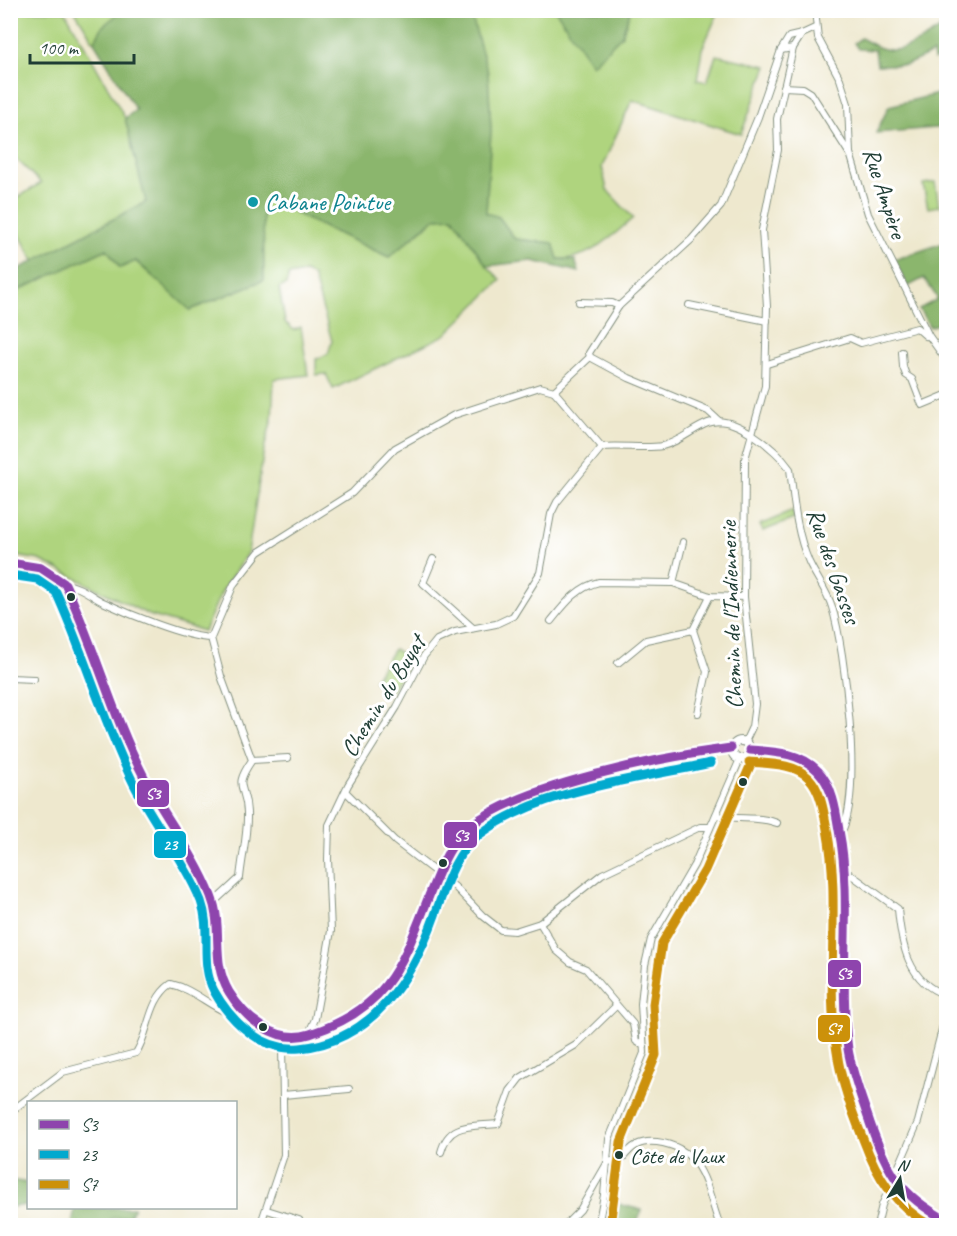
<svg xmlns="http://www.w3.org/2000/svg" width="957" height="1236" font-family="Caveat,sans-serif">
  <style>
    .green { fill: #afd47e; stroke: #678859; stroke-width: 1.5 }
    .forest { fill: #8bb66d; stroke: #557a50; stroke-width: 1.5 }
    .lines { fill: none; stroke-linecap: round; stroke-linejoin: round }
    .minor-casing { stroke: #869281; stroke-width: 8 }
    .tertiary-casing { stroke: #869281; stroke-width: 10 }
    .minor { stroke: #fff; stroke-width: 6 }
    .tertiary { stroke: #fff; stroke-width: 8 }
    .bus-1-casing { stroke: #fff; stroke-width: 14 }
    .bus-2-casing { stroke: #fff; stroke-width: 14 }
    .bus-3-casing { stroke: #fff; stroke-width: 14 }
    .bus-1 { stroke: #8e44ad; stroke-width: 9 }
    .bus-2 { stroke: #00a9ce; stroke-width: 9 }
    .bus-3 { stroke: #cc910a; stroke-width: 9 }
    .culture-dot { fill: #0f9aa8; stroke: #fff; stroke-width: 2 }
    .bus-dot { fill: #1f3d34; stroke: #fff; stroke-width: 2 }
    .labels { text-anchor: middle; stroke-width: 6; stroke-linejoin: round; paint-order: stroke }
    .bus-label { font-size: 22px; fill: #1f3d34; stroke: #fff; text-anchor: start }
    .street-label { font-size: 24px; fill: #1f3d34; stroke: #fff }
    .culture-label { font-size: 24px; fill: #0d838f; stroke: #fff; text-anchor: start }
    .line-badge { stroke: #fff; stroke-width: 2 }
    .badge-label { font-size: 16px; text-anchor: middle; font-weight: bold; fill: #fff }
  </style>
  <rect width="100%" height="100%" fill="#fff"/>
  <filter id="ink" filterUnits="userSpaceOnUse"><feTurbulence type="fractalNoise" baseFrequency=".0167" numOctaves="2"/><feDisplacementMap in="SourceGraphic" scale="12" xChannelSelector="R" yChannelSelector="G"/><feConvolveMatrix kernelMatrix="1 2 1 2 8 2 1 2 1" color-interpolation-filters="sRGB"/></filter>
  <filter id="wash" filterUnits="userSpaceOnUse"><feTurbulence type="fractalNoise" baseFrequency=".008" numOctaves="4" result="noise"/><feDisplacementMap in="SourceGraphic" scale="24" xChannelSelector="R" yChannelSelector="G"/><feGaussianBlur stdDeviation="1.35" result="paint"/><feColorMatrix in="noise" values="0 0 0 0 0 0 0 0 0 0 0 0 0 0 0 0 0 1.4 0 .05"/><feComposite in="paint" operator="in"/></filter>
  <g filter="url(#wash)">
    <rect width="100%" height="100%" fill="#eee8ce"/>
    <g class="green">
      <path d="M11 11H65L125 118 146 202 34 261 11 219V202L41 183 11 154Z"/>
      <path d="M75 11H123L103 26 94 42Z"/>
      <path d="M470 11H556L622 35 630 11H719L702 49 697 80 707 82 716 55 767 66 741 134 632 100 602 167 607 190 633 218C611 237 589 260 558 259L553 243 515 239 499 218 486 213 491 130 488 73Z"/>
      <path d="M935 182 939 206 928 208 923 184Z"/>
      <path d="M272 197 304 218 389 257 436 218 453 217 487 266 501 280 445 335 333 389 326 374 316 375V359L328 354 332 341 313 276 305 272 289 275 286 285 279 288 285 322 294 330 301 327 308 375 274 379 272 419 264 449 248 552 222 591 204 631 149 615 40 560 11 555 10 294 107 249 120 268 135 261 191 310 264 280 263 205Z"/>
      <path d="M793 511 794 519 763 531 760 525Z"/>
      <path d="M394 649 411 660 391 691 374 680Z"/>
    </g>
    <g class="forest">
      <path d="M123 10 470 11 488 73 491 130 486 213 499 217 515 239 553 243 558 259 575 260 579 272 532 261 487 266 453 217 435 218 389 257 304 218 272 197 263 205 264 280 190 310 136 261 120 268 107 249 11 294V273L146 202 125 118 136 110 94 42 103 26Z"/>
      <path d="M556 11V10L630 11 622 35 592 65Z"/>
      <path d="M946 25V55L934 60 933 53 906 65H877L875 50 858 49 854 43 861 38C871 43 882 51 893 50 911 49 932 34 946 25Z"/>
      <path d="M946 92V127L876 133 889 106Z"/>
      <path d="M946 242V320L930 327 919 309 938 299 924 278 907 287 894 260Z"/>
      <path d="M10 1180 28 1183V1205L11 1207Z"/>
      <path d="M610 1202 642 1210 636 1225H606Z"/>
      <path d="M75 1208H134L128 1217 111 1219 107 1225H72Z"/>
    </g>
  </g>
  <g filter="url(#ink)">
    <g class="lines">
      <g class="minor-casing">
        <g id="minor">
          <path d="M815 10 818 38 840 79 848 104 850 153 868 214 929 336 946 360"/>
          <path d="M793 48 781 50 789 37 802 34"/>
          <path d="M784 87 803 88 811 93 849 153"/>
          <path d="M579 302 612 303 619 306"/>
          <path d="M689 305 767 321"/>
          <path d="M902 352 903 367 906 375 912 379 922 405 946 395"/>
          <path d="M590 357 629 378 708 411 719 421"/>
          <path d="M767 364 850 338 861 343 917 328 926 336"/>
          <path d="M554 391 602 447C620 445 646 449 662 446 680 442 692 429 708 423 734 413 776 449 790 469 794 501 796 532 809 562 816 577 827 591 832 607 845 650 863 795 841 833"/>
          <path d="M554 391 590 357 589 353 619 306 692 239 721 206 758 117 781 50"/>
          <path d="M433 559 423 583 473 628"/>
          <path d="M673 583 683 542"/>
          <path d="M65 584C80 586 90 595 103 602 129 614 184 637 211 638L234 584 259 552 352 493 395 448 454 415 540 387 554 391"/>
          <path d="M551 621C564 605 577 587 599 582L673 583 710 596 744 597"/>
          <path d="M693 630 707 672 698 713"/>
          <path d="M211 638 221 676 252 760C232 789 246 784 247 812 248 833 242 857 240 878L214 902"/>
          <path d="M618 663 646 640 693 630 710 596"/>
          <path d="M10 678 34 679"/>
          <path d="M745 742 752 727 755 704 744 597 745 459 765 386 767 306 762 230 778 150 777 119 793 48 802 34 815 28"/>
          <path d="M252 760 288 758"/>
          <path d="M347 793 395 841 455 887 483 916 501 930 515 931 540 923 602 874 700 827H710"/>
          <path d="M716 815C736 821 757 815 777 823"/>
          <path d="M846 871 898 909C901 943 908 983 946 995"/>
          <path d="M540 923 556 950 570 962 586 969 633 1024 636 1041 644 1046"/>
          <path d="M308 1035 315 1019 331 931 328 859 329 825 348 785 397 707 424 656 437 640 455 632 496 624 513 616 540 573 551 514 557 502 602 447"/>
          <path d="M283 1095 349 1089"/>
          <path d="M10 1112 63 1072 136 1053C150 1031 148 1000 171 984 199 990 218 1017 250 1018"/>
          <path d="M441 1152C449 1122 471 1127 498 1124L510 1091 520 1078 576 1045 616 1006"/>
          <path d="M608 1162 622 1159C632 1146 640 1140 657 1142 704 1148 706 1188 720 1226"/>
          <path d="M267 1210 299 1220"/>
          <path d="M260 1226 284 1155 282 1046 284 1037"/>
          <path d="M564 1226 580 1210 606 1165"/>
          <path d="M598 1226 604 1195 609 1139 644 1053 641 1004 645 965 651 939 694 865 740 759"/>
          <path d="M877 1226 882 1205 918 1122 946 1014"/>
        </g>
      </g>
      <g class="tertiary-casing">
        <g id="tertiary">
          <path d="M10 563 41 568 65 584C93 640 109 702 135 759 156 808 194 849 213 900 223 927 209 957 224 984 238 1011 271 1044 304 1036 387 1015 405 964 431 891 441 866 450 841 473 824 532 782 637 768 708 751L731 748"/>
          <circle cx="741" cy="750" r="9"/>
          <path d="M750 750C781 753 807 752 826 780 857 863 842 951 847 1037 849 1069 862 1099 872 1129 891 1180 897 1195 946 1220"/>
        </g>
      </g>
      <use href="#minor" class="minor"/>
      <use href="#tertiary" class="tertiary"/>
      <g class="bus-1-casing">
        <g id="bus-1">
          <path d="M10 563 41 568 65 584C95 647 112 715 144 777 165 818 194 853 211 896 224 928 210 961 229 992 245 1018 276 1045 310 1034 393 1007 403 960 433 886 442 864 451 841 470 826 524 784 662 757 731 748"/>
          <path d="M750 750C774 752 800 752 818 771 832 785 836 811 839 830 853 902 838 976 848 1049 852 1074 862 1099 870 1123 887 1172 900 1195 946 1220"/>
        </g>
      </g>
      <g class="bus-2-casing">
        <path id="bus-2" d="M10 575 37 579 56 592C84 653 102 718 131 778 151 821 183 857 201 901 212 931 199 962 214 991 231 1022 263 1052 300 1048 373 1041 413 977 435 915 445 888 454 853 479 835 539 789 638 779 711 763"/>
      </g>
      <g class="bus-3-casing">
        <g id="bus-3">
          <path d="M749 762C769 764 794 763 809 778 821 790 824 813 827 829 841 903 825 978 837 1052 841 1082 852 1111 863 1139 877 1177 894 1205 931 1226"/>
          <path d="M610 1226 621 1142 656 1055 653 1004 662 943 705 870 751 764"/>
        </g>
      </g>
      <use href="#bus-1" class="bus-1"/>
      <use href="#bus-2" class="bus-2"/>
      <use href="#bus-3" class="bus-3"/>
    </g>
  </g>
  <circle class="culture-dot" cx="253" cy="202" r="6"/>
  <g class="bus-dot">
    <circle cx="71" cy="597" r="5"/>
    <circle cx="743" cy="782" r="5"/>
    <circle cx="443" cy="863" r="5"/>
    <circle cx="263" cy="1027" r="5"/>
    <circle cx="619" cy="1155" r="5"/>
  </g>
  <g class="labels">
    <g class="bus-label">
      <text x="630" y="1163">Côte de Vaux</text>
    </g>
    <g class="street-label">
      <text transform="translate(885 193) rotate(72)" y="8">Rue Ampère</text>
      <text transform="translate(834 566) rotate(71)" y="8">Rue des Gasses</text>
      <text transform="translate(731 615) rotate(-92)" y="8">Chemin de l'Indiennerie</text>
      <text transform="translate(383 696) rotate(-58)" y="8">Chemin du Buyat</text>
    </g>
    <g class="culture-label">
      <text x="265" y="210">Cabane Pointue</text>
    </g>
  </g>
  <g class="line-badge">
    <rect x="136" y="779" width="34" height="29" rx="6" fill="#8e44ad"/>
    <rect x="443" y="821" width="35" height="28" rx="6" fill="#8e44ad"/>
    <rect x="153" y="830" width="34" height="29" rx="6" fill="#00a9ce"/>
    <rect x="827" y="959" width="35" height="29" rx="6" fill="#8e44ad"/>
    <rect x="817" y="1014" width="34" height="29" rx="6" fill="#cc910a"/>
  </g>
  <g class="badge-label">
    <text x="153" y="799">S3</text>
    <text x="461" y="841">S3</text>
    <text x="170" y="850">23</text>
    <text x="844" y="979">S3</text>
    <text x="834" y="1034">S7</text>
  </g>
  <rect width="957" height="1236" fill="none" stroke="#fff" stroke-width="36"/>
  <rect x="27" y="1101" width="210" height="108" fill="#ffffff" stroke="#a5b1ae" stroke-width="1.5"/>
  <rect x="39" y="1120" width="30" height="9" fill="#8e44ad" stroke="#a5b1ae" stroke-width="1.5"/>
  <text x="81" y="1131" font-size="18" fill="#1f3d34">S3</text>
  <rect x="39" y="1150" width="30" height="9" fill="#00a9ce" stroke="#a5b1ae" stroke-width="1.5"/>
  <text x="81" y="1161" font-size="18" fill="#1f3d34">23</text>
  <rect x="39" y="1180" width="30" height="9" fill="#cc910a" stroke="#a5b1ae" stroke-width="1.5"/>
  <text x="81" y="1191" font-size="18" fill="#1f3d34">S7</text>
  <g transform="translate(900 1179) rotate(11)" stroke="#ffffff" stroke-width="4.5" paint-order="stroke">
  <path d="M0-4.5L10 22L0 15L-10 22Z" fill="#1f3d34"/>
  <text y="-9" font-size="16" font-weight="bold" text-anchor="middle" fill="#1f3d34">N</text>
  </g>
  <path d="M30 54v9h104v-9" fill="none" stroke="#1f3d34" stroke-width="3"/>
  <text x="39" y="54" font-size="18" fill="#1f3d34" stroke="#ffffff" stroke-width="4.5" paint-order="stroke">100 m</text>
</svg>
